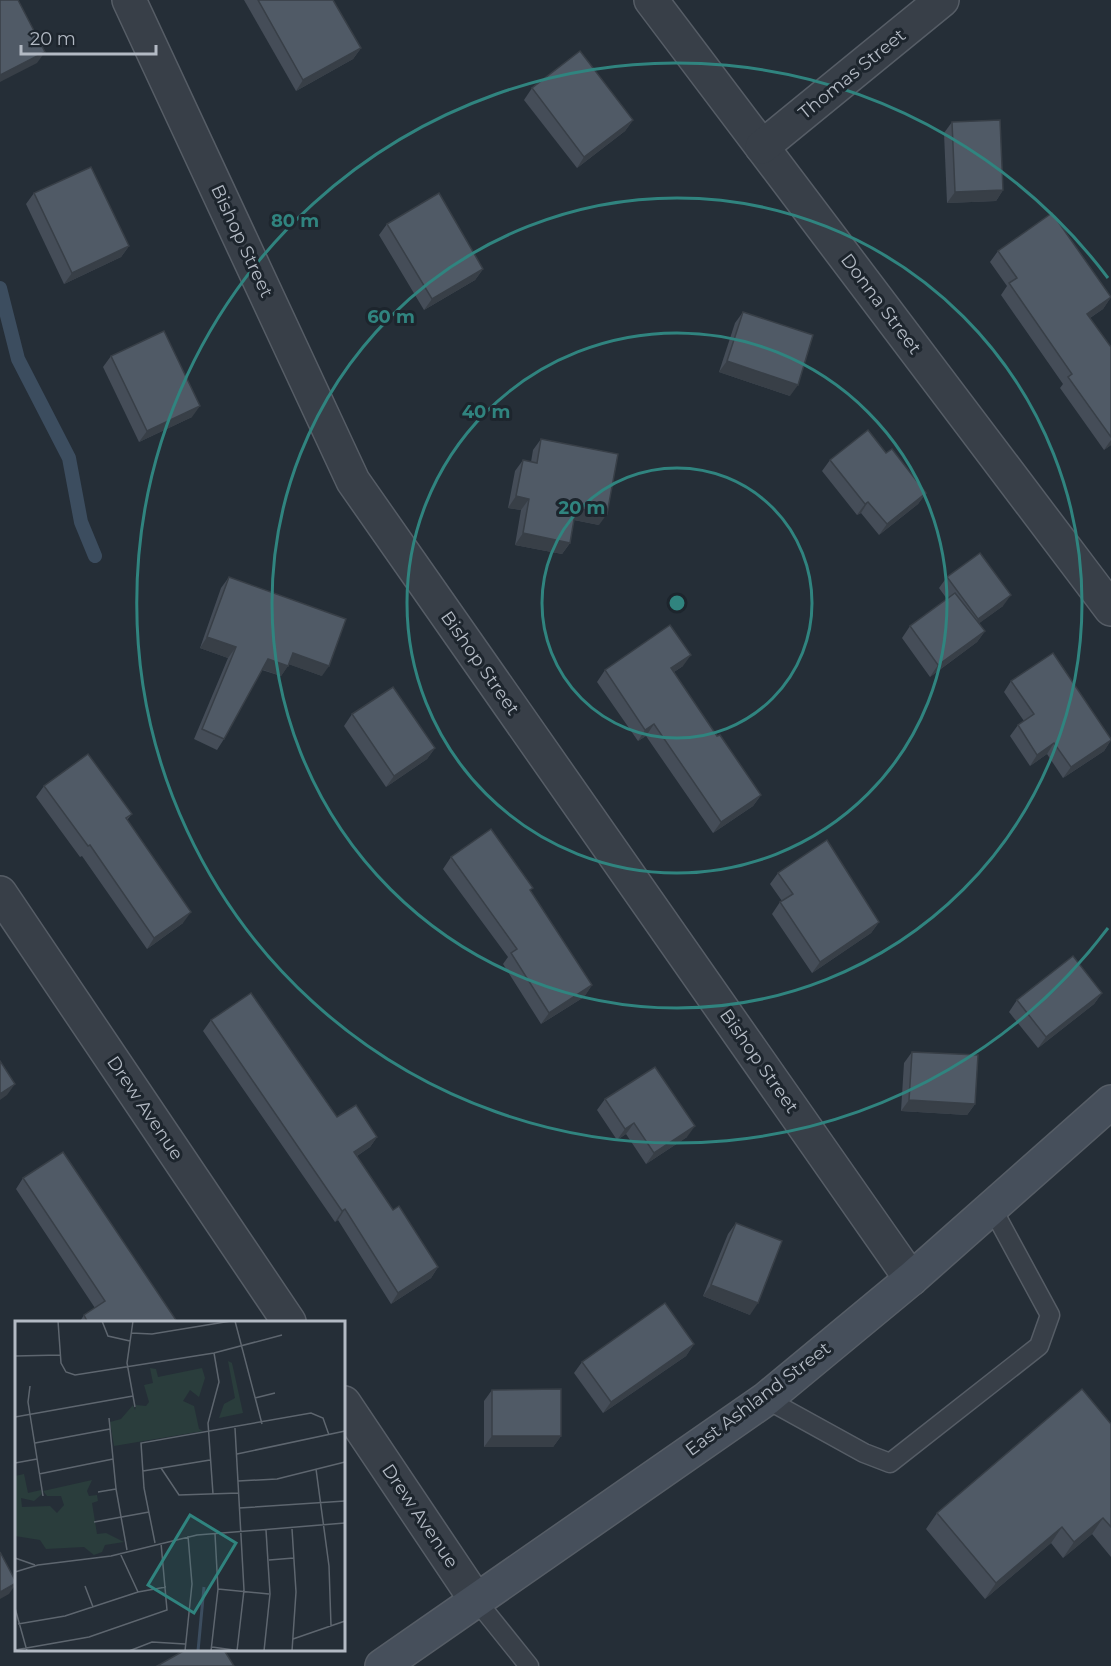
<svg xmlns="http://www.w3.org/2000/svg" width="1111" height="1666" font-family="Montserrat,sans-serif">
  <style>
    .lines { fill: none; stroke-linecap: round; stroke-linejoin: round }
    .stream { stroke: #3c4d5f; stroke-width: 14 }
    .lane-casing { stroke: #565d66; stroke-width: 21 }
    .street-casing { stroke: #565d66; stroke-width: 36 }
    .secondary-casing { stroke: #565d66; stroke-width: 36 }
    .lane { stroke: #383f48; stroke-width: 18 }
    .street { stroke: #383f48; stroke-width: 33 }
    .secondary { stroke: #464f5b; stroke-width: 33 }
    .wall { fill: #454d58 }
    .shaded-wall { fill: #383f47 }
    .building { fill: #505a66; stroke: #383f47; stroke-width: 1.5 }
    .ring { fill: none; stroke: #30847f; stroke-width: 3 }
    .labels { text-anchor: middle; stroke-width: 6; stroke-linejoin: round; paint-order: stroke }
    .street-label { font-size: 18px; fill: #b3bac4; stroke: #1d252d }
    .inset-river { fill: none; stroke: #3c4d5f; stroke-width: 3 }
    .inset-road { fill: none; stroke: #5e666f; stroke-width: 1.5 }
    .view { fill: #30847f; fill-opacity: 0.15; stroke: #30847f; stroke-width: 3 }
    .inset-edge { fill: none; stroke: #b3bac4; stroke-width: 3 }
    .centre { fill: #30847f; stroke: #1d252d; stroke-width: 3 }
    .ring-label { font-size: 18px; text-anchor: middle; font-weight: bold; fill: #30847f; stroke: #1d252d; stroke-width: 6; stroke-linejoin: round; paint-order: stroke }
  </style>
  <rect width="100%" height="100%" fill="#252e37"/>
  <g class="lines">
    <path class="stream" d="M0 288 18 359 69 458 81 522 95 556"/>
    <g class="lane-casing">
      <g id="lane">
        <path d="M766 1399 864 1453 890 1463 1039 1346 1050 1315 992 1208"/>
        <path d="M476 1600 529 1666"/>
      </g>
    </g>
    <g class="street-casing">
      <g id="street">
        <path d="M129 0 353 481 911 1279"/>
        <path d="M651 0 1111 609"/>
        <path d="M762 147 942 0"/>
        <path d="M0 893 289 1322"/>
        <path d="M344 1403 476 1600"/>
      </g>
    </g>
    <g class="secondary-casing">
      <path id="secondary" d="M382 1666 766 1399 911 1279 1111 1102"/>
    </g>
    <use href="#lane" class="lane"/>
    <use href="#street" class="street"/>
    <use href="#secondary" class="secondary"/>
  </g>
  <g class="wall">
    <path d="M244 0H333L361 48 353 59 296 91Z"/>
    <path d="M532 88 633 120 625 131 577 168 524 100Z"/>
    <path d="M952 122 1003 190 996 201 947 203 944 133Z"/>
    <path d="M34 193 129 246 121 257 64 284 26 204Z"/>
    <path d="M387 224 483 269 475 280 424 310 379 235Z"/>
    <path d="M998 251 1111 297 1103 309 1090 318 1111 347V445L1104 450 1060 388 1063 384 1001 295 1007 286 990 262Z"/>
    <path d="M743 312 790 396 719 372 735 323Z"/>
    <path d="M111 356 192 417 139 442 103 367Z"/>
    <path d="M541 439 599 525 574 520 570 543 562 554 515 545 521 510 508 508 515 471 523 460 531 462 533 450Z"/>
    <path d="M886 453 926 493 918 504 879 535 861 513 857 515 822 471 830 460Z"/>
    <path d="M229 577 322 676 289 664 281 676 262 670 224 739 217 750 194 739 228 658 200 648 221 588Z"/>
    <path d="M947 577 1003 606 979 623 985 631 977 642 930 677 902 638 910 626 947 599 939 588Z"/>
    <path d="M683 666 674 672 717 736 761 795 753 806 713 833 646 736 638 741 597 682 605 670Z"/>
    <path d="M1011 681 1111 740 1104 751 1063 778 1047 754 1030 766 1010 736 1018 725 1024 721 1004 692Z"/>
    <path d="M352 714 435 748 427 759 386 787 344 726Z"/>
    <path d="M44 786 132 814 127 820 183 923 147 949 82 856 80 857 36 797Z"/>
    <path d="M451 857 531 891 592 985 584 997 541 1024 503 964 508 957 443 869Z"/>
    <path d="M778 873 879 922 871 933 812 973 772 914 780 902 782 901 770 884Z"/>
    <path d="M1102 993 1094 1004 1038 1048 1009 1012 1017 1000Z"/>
    <path d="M211 1020 337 1117 377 1137 370 1147 357 1156 393 1210 438 1267 431 1278 391 1304 338 1220 335 1222 203 1031Z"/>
    <path d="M912 1052 975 1104 967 1115 901 1111 904 1063Z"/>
    <path d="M605 1099 687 1137 646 1164 626 1134 617 1140 597 1110Z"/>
    <path d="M23 1178 178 1323H79L84 1315 95 1308 16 1189Z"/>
    <path d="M736 1223 750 1315 703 1296 728 1234Z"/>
    <path d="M694 1344 686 1356 603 1413 574 1373 582 1362Z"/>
    <path d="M492 1390 561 1436 553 1447H484V1401Z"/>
    <path d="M1111 1424V1557L1092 1534 1063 1558 1051 1543 985 1599 926 1529 937 1513Z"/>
  </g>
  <g class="shaded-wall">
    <path d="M361 48 353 59 296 91 303 80Z"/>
    <path d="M45 52 37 63 0 82V75Z"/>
    <path d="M633 120 625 131 577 168 584 157Z"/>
    <path d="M1003 190 996 201 947 203 955 192Z"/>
    <path d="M129 246 121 257 64 284 72 273Z"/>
    <path d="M483 269 475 280 424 310 432 299Z"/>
    <path d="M1111 297 1103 309 1079 325 1087 314Z"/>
    <path d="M727 361 798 385 790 396 719 372Z"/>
    <path d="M200 406 192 417 139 442 147 431Z"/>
    <path d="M1111 440V445L1104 450Z"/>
    <path d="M926 493 918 504 879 535 887 524Z"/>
    <path d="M516 496 529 499 521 510 508 508Z"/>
    <path d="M868 502 861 513 857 515 865 504Z"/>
    <path d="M576 508 607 514 599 525 569 519Z"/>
    <path d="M523 533 570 543 562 554 515 545Z"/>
    <path d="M1011 595 1003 606 970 630 978 619Z"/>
    <path d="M985 631 977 642 930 677 938 665Z"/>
    <path d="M207 637 236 647 228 658 200 648Z"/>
    <path d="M293 653 329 666 322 676 285 663Z"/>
    <path d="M691 655 683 666 663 679 671 668Z"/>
    <path d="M268 659 288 666 281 676 261 669Z"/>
    <path d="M654 724 646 736 638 741 645 730Z"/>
    <path d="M1111 740 1104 751 1063 778 1071 767Z"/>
    <path d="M1054 743 1047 754 1030 766 1037 755Z"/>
    <path d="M435 748 427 759 386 787 394 776Z"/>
    <path d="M761 795 753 806 713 833 721 822Z"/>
    <path d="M191 912 183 923 147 949 154 938Z"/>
    <path d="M879 922 871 933 812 973 820 962Z"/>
    <path d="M592 985 584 997 541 1024 549 1013Z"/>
    <path d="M1102 993 1094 1004 1038 1048 1046 1037Z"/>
    <path d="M15 1084 7 1095 0 1100V1094Z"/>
    <path d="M909 1100 975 1104 967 1115 901 1111Z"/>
    <path d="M634 1123 626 1134 617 1140 625 1129Z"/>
    <path d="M695 1126 687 1137 646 1164 654 1153Z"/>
    <path d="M377 1137 370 1147 346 1163 354 1152Z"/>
    <path d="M345 1209 338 1220 335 1222 342 1211Z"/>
    <path d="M438 1267 431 1278 391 1304 398 1293Z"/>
    <path d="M711 1285 758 1303 750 1315 703 1296Z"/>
    <path d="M694 1344 686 1356 603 1413 611 1402Z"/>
    <path d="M492 1436H561L553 1447H484Z"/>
    <path d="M1103 1518 1092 1534 1063 1558 1074 1542Z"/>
    <path d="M1062 1527 1051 1543 985 1599 996 1583Z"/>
    <path d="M16 1584 9 1594 0 1599V1592Z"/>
  </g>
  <g class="building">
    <path d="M0 0H18L45 52 0 75Z"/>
    <path d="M258 0H333L361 48 303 80Z"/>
    <path d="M580 51 633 120 584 157 532 88Z"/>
    <path d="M1000 120 1003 190 955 192 952 122Z"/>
    <path d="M91 167 129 246 72 273 34 193Z"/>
    <path d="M439 193 483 269 432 299 387 224Z"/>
    <path d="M1052 213 1111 297 1087 314 1111 347V437L1068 377 1072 374 1009 283 1017 278 998 251Z"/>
    <path d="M743 312 813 335 798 385 727 361Z"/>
    <path d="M164 331 200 406 147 431 111 356Z"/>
    <path d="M868 430 886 453 892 449 926 493 887 524 868 502 865 504 830 460Z"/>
    <path d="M541 439 618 454 607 514 576 508 570 543 523 533 529 499 516 496 523 460 537 463Z"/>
    <path d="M980 553 1011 595 978 619 947 577Z"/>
    <path d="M229 577 346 619 329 666 293 653 288 666 268 659 224 739 202 729 236 647 207 637Z"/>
    <path d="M955 593 985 631 938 665 910 626Z"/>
    <path d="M670 625 691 655 671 668 717 736 720 735 761 795 721 822 654 724 645 730 605 670Z"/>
    <path d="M1053 653 1111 739V740L1071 767 1054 743 1037 755 1018 725 1034 714 1011 681Z"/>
    <path d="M393 687 435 748 394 776 352 714Z"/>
    <path d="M88 754 132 814 126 818 191 912 154 938 90 845 88 846 44 786Z"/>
    <path d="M491 829 533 888 530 890 592 985 549 1013 511 953 517 949 451 857Z"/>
    <path d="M827 840 879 922 820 962 780 902 793 894 778 873Z"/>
    <path d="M1073 956 1102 993 1046 1037 1017 1000Z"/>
    <path d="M251 993 337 1117 356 1105 377 1137 354 1152 393 1210 399 1206 438 1267 398 1293 345 1209 342 1211 211 1020Z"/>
    <path d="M912 1052 978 1055 975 1104 909 1100Z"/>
    <path d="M0 1061 15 1084 0 1094Z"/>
    <path d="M655 1067 695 1126 654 1153 634 1123 625 1129 605 1099Z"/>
    <path d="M63 1152 178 1323H88L84 1315 105 1301 23 1178Z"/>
    <path d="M736 1223 782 1241 758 1303 711 1285Z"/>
    <path d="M665 1303 694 1344 611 1402 582 1362Z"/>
    <path d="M561 1389V1436H492V1390Z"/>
    <path d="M1082 1389 1111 1424V1527L1103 1518 1074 1542 1062 1527 996 1583 937 1513Z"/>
    <path d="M0 1552 16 1582V1583L0 1592Z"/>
    <path d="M185 1650H224L234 1666H157Z"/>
  </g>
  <g class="ring">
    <circle cx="677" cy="603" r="135"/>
    <circle cx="677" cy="603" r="270"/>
    <circle cx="677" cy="603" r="405"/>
    <path d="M1108 928A540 540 0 1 1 1108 278"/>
  </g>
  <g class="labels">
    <g class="street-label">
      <text transform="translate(852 74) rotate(-39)" y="6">Thomas Street</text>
      <text transform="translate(242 241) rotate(65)" y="6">Bishop Street</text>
      <text transform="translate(881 304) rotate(53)" y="6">Donna Street</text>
      <text transform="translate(480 663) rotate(55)" y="6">Bishop Street</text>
      <text transform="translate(759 1061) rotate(55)" y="6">Bishop Street</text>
      <text transform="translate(145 1108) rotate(56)" y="6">Drew Avenue</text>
      <text transform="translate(758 1399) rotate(-37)" y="6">East Ashland Street</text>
      <text transform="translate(420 1516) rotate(56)" y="6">Drew Avenue</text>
    </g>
  </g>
  <g transform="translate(15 1321)">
    <rect width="330" height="330" fill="#252e37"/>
    <path d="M213 40 217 42 228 92 204 97 209 83 220 77ZM135 47 141 48 143 56 187 47 190 57 184 76 175 69 168 80 179 85 184 108 188 110 99 125 95 101 106 98 118 84 120 89 121 84 131 85 134 81 129 64 138 62ZM9 153 13 172 26 169 27 173 19 180 6 177 7 186 35 185 42 192 49 184 46 175H32L28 170 77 159 72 170 74 175 82 174 83 180 77 182 82 213 91 212 109 221 90 224 87 231 79 234 69 226 31 228 25 219 0 215V155Z" fill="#2a3d3c"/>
    <path class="inset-river" d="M183 330 189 266"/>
    <path class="inset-road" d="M43 0 46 42 51 51 60 54 199 32 267 14M87 0 93 15 115 20M118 0 112 42 120 86M220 0 247 103M116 12 137 13 216 0M0 35 45 34M15 65 13 81 28 175M240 77 260 72M0 96 118 75M94 97 101 168 112 229M220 107 229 269 222 330M20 122 95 108M222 133 330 110M0 142 22 138M146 147 164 174 224 172M301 148 314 245 316 305M128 150 195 139M24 153 98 138M223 160 262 158 330 141M83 171 101 168M198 173 193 102 204 61 199 32M224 187 330 180M79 201 134 191M140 222 129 167 126 122 296 92 308 97 314 114M105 232 123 271M0 237 20 244M254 239 279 237M0 251 23 244 96 235 182 214 330 202M70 265 78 286M203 268 254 273M0 287 12 330M3 303 50 295 123 271 151 266M278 318 330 300M197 326 226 330M0 329 74 316 152 289 146 222M114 330 137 321 170 323M170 330 177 263 173 215M196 330 203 268 200 213M249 330 255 273 251 209M277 330 281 271 277 208"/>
    <path class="view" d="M175 194 221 222 179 292 133 264Z"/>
    <rect width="330" height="330" class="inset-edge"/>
  </g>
  <circle cx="677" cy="603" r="9" class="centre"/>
  <g class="ring-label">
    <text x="295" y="227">80 m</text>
    <text x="391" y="323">60 m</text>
    <text x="486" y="418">40 m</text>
    <text x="582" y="514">20 m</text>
  </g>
  <path d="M21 45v9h135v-9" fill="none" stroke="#b3bac4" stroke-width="3"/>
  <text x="30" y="45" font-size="18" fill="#b3bac4" stroke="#1d252d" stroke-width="4.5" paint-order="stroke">20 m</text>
</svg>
